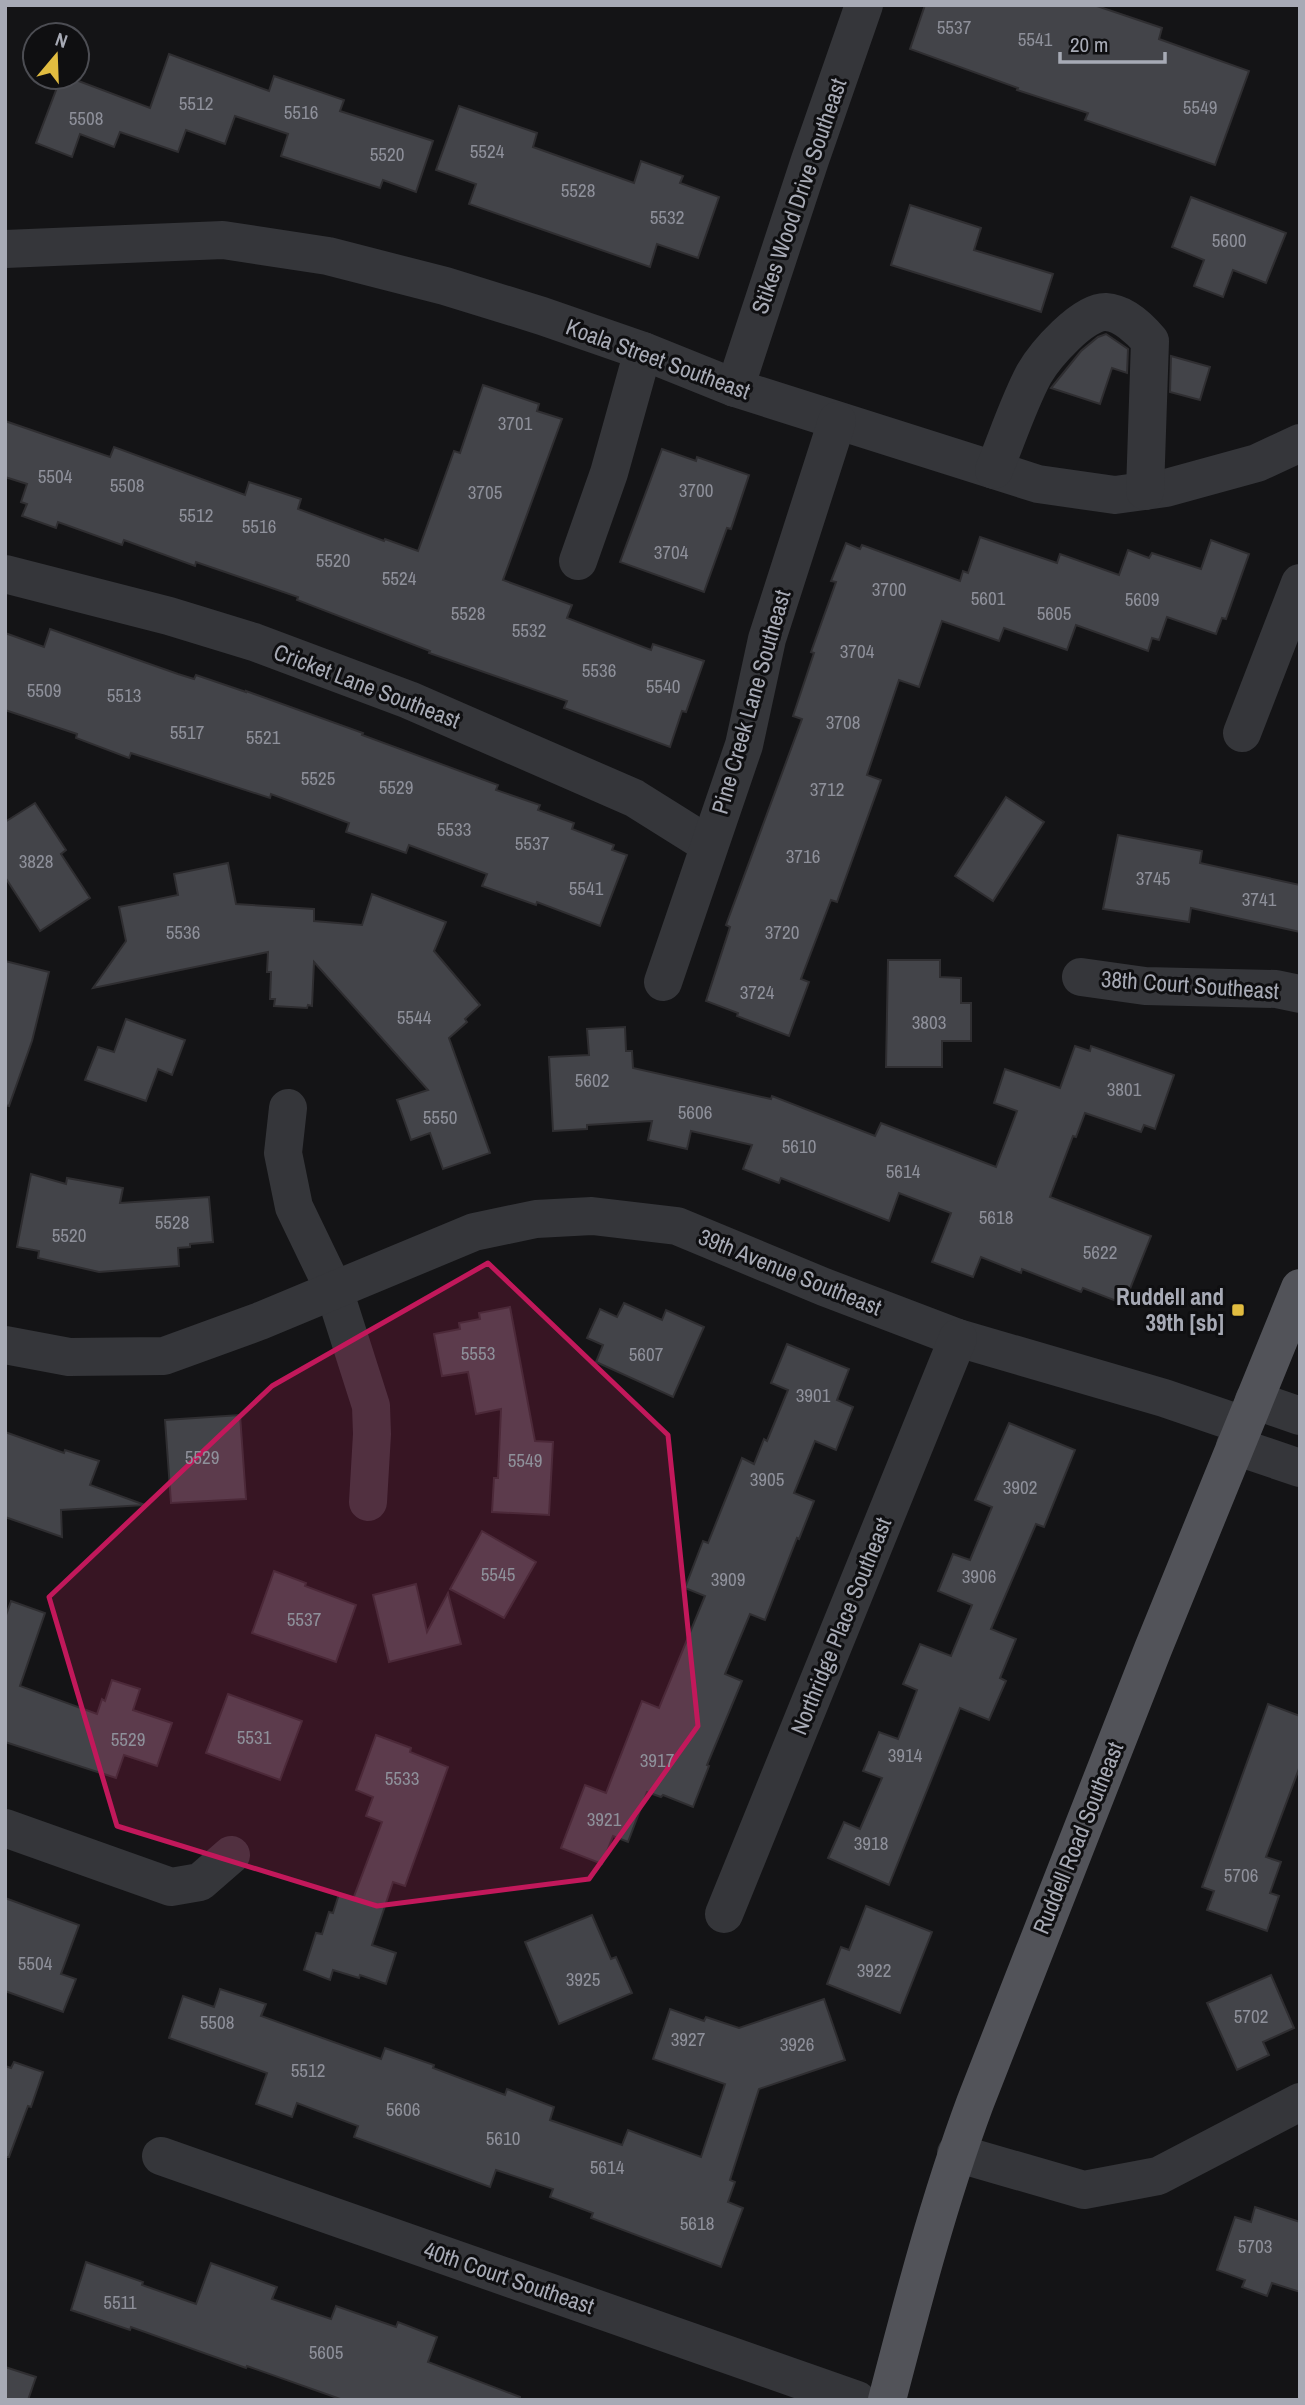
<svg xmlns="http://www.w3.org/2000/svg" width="1305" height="2405" font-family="'Archivo Narrow',sans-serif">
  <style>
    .building { fill: #434449; stroke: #2f2e31; stroke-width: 2 }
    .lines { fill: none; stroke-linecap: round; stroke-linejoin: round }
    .minor { stroke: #35363a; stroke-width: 38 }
    .major { stroke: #525359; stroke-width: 38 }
    .marked { fill: #c2185b; fill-opacity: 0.2; stroke: #c2185b; stroke-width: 5; stroke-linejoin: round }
    .poi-dot { fill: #e1bc40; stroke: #0f0f11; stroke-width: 2.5 }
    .labels { text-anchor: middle; stroke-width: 6; stroke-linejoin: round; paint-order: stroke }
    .number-label { font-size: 19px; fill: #8e909a }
    .street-label { font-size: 23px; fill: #a7aab5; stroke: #0f0f11 }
    .poi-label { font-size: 23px; font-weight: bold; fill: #a7aab5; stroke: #0f0f11; text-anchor: end }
  </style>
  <rect width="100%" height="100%" fill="#141416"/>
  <g class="building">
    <path d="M925 5H1094L1162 28 1159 39 1249 71 1215 165 1085 120 1088 113 1017 90 1018 88 910 49Z"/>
    <path d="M169 54 269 91 274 76 344 100 340 111 433 141 416 192 383 180 380 188 281 156 288 134 235 116 225 144 186 130 178 152 120 132 114 147 80 134 72 157 36 143 61 77H68L150 108Z"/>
    <path d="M459 106 537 133 533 147 634 183 641 161 683 176 680 183 719 197 698 258 657 244 650 267 469 204 476 184 436 170Z"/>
    <path d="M1191 197 1286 233 1266 283 1233 270 1223 297 1194 286 1204 260 1172 247Z"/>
    <path d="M910 205 981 228 974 250 1053 274 1041 312 891 265Z"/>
    <path d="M1106 334 1128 349 1127 373 1112 368 1100 404 1051 388 1081 351 1098 337Z"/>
    <path d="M1171 356 1210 367 1200 400 1170 392Z"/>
    <path d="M483 385 539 404 537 411 562 419 503 580 572 605 567 618 651 650 653 644 704 661 686 712 682 711 670 747 564 708 567 701 429 653 430 651 297 600 298 597 196 562 195 566 124 540 122 545 58 522 56 528 22 516 27 504 21 502 27 484 5 477V421L110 457 114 447 245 495 249 482 301 499 298 509 384 541 385 539 418 551 454 451 460 453Z"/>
    <path d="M662 449 696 461 697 457 749 475 731 529 727 528 704 592 620 562Z"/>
    <path d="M980 537 1057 563 1060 554 1119 575 1128 550 1149 558 1152 553 1201 569 1211 540 1249 554 1226 619 1222 618 1216 634 1167 617 1159 640 1152 638 1148 651 1076 625 1067 650 1004 628 999 641 942 621 919 687 899 680 867 775 881 780 837 902 831 900 801 979 809 982 789 1036 737 1016 738 1013 706 1001 730 927 726 925 802 719 793 716 814 653 811 652 836 582 831 581 846 543 860 549 862 545 960 581 963 571 968 573Z"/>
    <path d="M50 629 178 674 194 679 196 675 246 692V691L363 733 362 735 498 785 496 790 540 805 538 810 574 823 572 829 614 845 612 850 627 855 600 926 537 902 536 905 482 886 487 874 409 845 406 853 346 832 349 823 271 794 270 798 131 753 129 758 76 738 77 734 5 710V633L44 647Z"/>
    <path d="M1006 797 1044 822 993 901 955 876Z"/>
    <path d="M35 803 66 850 61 854 90 898 40 931 5 877V822Z"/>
    <path d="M1118 835 1202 851 1200 863 1300 885V932L1191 908 1189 922 1103 909Z"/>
    <path d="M228 863 236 904 314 909V921L362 925 372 894 446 922 434 951 480 1005 465 1019 467 1022 449 1038 490 1153 443 1169 430 1133 411 1140 397 1100 428 1090 314 962 312 1006 308 1005 307 1008 274 1006 275 999H270L271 972H267L268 952 93 988 126 941 119 907 178 895 174 874Z"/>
    <path d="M888 960H940V977L961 978V1003H971V1041H942V1067H886Z"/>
    <path d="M5 961 49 972 32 1041 9 1106 5 1105Z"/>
    <path d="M126 1019 185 1040 172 1075 158 1069 146 1101 85 1080 98 1047 114 1052Z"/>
    <path d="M625 1027 626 1051H632L633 1068 771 1099 772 1096 875 1136 881 1123 996 1167 1017 1111 994 1103 1005 1069 1060 1088 1075 1046 1090 1051 1091 1046 1174 1075 1155 1129 1144 1125 1141 1132 1085 1113 1076 1137 1073 1136 1050 1197 1151 1236 1124 1304 1083 1288 1081 1292 1022 1269 1021 1273 981 1257 973 1277 932 1262 951 1213 899 1193 889 1221 781 1178 779 1183 743 1169 752 1145 691 1131 687 1149 648 1140 652 1121 587 1125V1129L553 1131 549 1057 589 1055 587 1029Z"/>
    <path d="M31 1174 66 1184 67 1178 123 1188 120 1203 209 1197 213 1242 190 1244V1247L178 1248 179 1266 99 1272 38 1258 39 1251 17 1247Z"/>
    <path d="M624 1303 662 1320 666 1310 704 1327 673 1397 596 1362 603 1345 587 1338 600 1309 617 1317Z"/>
    <path d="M510 1307 535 1441 553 1442 549 1515 492 1512 494 1478H498L501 1409 476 1414 468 1372 442 1376 434 1334 460 1329 459 1323 480 1319 479 1313Z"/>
    <path d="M787 1344 849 1369 837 1400 853 1407 836 1450 815 1441 794 1493 814 1501 799 1539 797 1538 765 1620 750 1614 725 1674 742 1681 707 1765 709 1766 693 1807 663 1795 661 1797 647 1792 628 1842 613 1836 602 1864 561 1848 585 1785 606 1793 642 1701 659 1708 705 1596 685 1588 703 1541 708 1543 742 1458 754 1464 764 1439 767 1441 788 1390 771 1383Z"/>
    <path d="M240 1415 246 1499 171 1503 165 1420Z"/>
    <path d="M1009 1423 1075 1450 1044 1527 1036 1524 991 1629 1016 1639 1000 1678 1006 1681 989 1720 960 1708 889 1885 828 1858 844 1822 860 1829 882 1778 863 1771 879 1732 898 1739 917 1690 903 1684 920 1644 951 1656 972 1605 938 1591 953 1554 970 1560 992 1507 975 1500Z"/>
    <path d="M5 1432 64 1453 65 1450 99 1461 90 1485 145 1505 61 1510 62 1537 5 1517Z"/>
    <path d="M482 1531 536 1562 504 1618 450 1589Z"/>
    <path d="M274 1571 306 1583 305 1586 356 1605 336 1662 252 1633Z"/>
    <path d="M416 1584 427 1632 448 1593 461 1644 389 1662 373 1595Z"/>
    <path d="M11 1601 45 1613 20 1686 97 1714 102 1699 105 1701 112 1680 140 1689 133 1710 172 1723 157 1766 124 1755 116 1778 5 1742V1618Z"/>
    <path d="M228 1694 302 1721 280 1780 206 1753Z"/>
    <path d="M1268 1704 1300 1716V1766L1266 1857 1281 1862 1270 1893 1279 1896 1267 1931 1207 1910 1214 1891 1202 1887Z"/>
    <path d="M376 1735 411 1748 410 1752 448 1767 405 1886 393 1882 372 1945 396 1953 386 1984 360 1975 359 1978 333 1970 330 1980 304 1970 316 1933 322 1934 329 1912 333 1913 339 1894 353 1899 382 1822 366 1816 373 1797 356 1790Z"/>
    <path d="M5 1898 79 1925 61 1974 76 1979 63 2012 5 1991Z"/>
    <path d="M866 1906 932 1932 900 2013 827 1984 841 1947 849 1950Z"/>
    <path d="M592 1915 611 1959 616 1957 632 1993 559 2024 525 1942Z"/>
    <path d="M1271 1975 1294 2028 1263 2042 1269 2055 1237 2070 1207 2003Z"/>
    <path d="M220 1989 266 2004 261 2016 381 2059 385 2048 434 2065 433 2068 505 2095 507 2089 554 2107 550 2120 622 2145 628 2130 701 2157 725 2084 653 2059 670 2009 704 2021 706 2017 739 2028 824 1999 845 2060 759 2089 730 2180 735 2182 728 2202 743 2208 721 2267 591 2218 593 2213 550 2197 553 2189 496 2170 490 2187 354 2137 358 2126 297 2103 292 2117 256 2104 267 2073 169 2038 183 1996 214 2007Z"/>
    <path d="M14 2062 43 2072 31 2107 28 2106 9 2157H5V2066L11 2068Z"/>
    <path d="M1255 2207 1300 2222V2292L1272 2283 1267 2296 1242 2287 1245 2280 1217 2270 1235 2217 1251 2222Z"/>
    <path d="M86 2262 143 2282 142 2285 196 2304 211 2263 277 2287 272 2299 331 2319 336 2306 396 2327 398 2322 437 2337 428 2362 520 2397V2400H343L247 2366 246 2368 131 2327 130 2330 71 2310Z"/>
    <path d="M5 2367 36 2377 28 2400H5Z"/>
  </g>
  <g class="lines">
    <g class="minor">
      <path d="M5 249 223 240 328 256 445 286 542 316 643 351 735 388 1038 484 1115 495 1166 488 1257 463 1300 443"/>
      <path d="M735 388 810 160 864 5"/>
      <path d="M994 470C1007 439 1018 404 1034 374 1045 355 1083 311 1106 312 1123 313 1140 329 1150 341L1145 491"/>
      <path d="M578 561 609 473 643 351"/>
      <path d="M5 574 169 616 254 642 409 700 634 798 709 845"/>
      <path d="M1242 733 1300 583"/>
      <path d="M1081 977 1145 986 1276 989 1300 994"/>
      <path d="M663 982 744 745 767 639 837 421"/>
      <path d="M288 1108 283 1153 294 1207 334 1290 371 1406 372 1434 368 1502"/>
      <path d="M5 1345 69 1357 164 1356 260 1321 474 1232 536 1219 592 1216 677 1226 824 1287 958 1338 1164 1398 1243 1425"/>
      <path d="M1254 1400 1300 1416"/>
      <path d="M1235 1446 1300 1468"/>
      <path d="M5 1828 171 1887 200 1882 231 1855"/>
      <path d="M724 1914 958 1338"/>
      <path d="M956 2153 1084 2190 1158 2176 1300 2102"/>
      <path d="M161 2156 857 2400"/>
    </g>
    <path class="major" d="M887 2400C913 2300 939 2200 975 2103L1153 1649 1300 1288"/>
  </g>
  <path class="marked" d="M488 1263 668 1435 698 1726 589 1879 377 1906 117 1826 49 1597 272 1386Z"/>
  <rect class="poi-dot" x="1231" y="1303" width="14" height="14" rx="3.5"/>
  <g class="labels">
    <g class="number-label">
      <text x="954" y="34">5537</text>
      <text x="1035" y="46">5541</text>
      <text x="196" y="110">5512</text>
      <text x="1200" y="114">5549</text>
      <text x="301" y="119">5516</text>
      <text x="86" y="125">5508</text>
      <text x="487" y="158">5524</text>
      <text x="387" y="161">5520</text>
      <text x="578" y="197">5528</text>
      <text x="667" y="224">5532</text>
      <text x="1229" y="247">5600</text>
      <text x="515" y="430">3701</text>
      <text x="55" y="483">5504</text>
      <text x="127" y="492">5508</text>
      <text x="696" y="497">3700</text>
      <text x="485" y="499">3705</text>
      <text x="196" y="522">5512</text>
      <text x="259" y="533">5516</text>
      <text x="671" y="559">3704</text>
      <text x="333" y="567">5520</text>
      <text x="399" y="585">5524</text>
      <text x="889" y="596">3700</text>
      <text x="988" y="605">5601</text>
      <text x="1142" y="606">5609</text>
      <text x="468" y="620">5528</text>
      <text x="1054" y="620">5605</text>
      <text x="529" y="637">5532</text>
      <text x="857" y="658">3704</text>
      <text x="599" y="677">5536</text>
      <text x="663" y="693">5540</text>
      <text x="44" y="697">5509</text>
      <text x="124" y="702">5513</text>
      <text x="843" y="729">3708</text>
      <text x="187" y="739">5517</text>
      <text x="263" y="744">5521</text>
      <text x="318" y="785">5525</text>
      <text x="396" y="794">5529</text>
      <text x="827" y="796">3712</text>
      <text x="454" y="836">5533</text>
      <text x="532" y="850">5537</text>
      <text x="803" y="863">3716</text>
      <text x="36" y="868">3828</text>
      <text x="1153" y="885">3745</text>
      <text x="586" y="895">5541</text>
      <text x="1259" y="906">3741</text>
      <text x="183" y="939">5536</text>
      <text x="782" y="939">3720</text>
      <text x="757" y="999">3724</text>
      <text x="414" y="1024">5544</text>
      <text x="929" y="1029">3803</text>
      <text x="592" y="1087">5602</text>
      <text x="1124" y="1096">3801</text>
      <text x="695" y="1119">5606</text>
      <text x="440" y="1124">5550</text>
      <text x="799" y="1153">5610</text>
      <text x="903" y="1178">5614</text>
      <text x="996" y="1224">5618</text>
      <text x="172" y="1229">5528</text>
      <text x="69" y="1242">5520</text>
      <text x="1100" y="1259">5622</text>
      <text x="478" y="1360">5553</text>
      <text x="646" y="1361">5607</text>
      <text x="813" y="1402">3901</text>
      <text x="202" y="1464">5529</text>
      <text x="525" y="1467">5549</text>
      <text x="767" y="1486">3905</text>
      <text x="1020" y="1494">3902</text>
      <text x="498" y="1581">5545</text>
      <text x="979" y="1583">3906</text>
      <text x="728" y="1586">3909</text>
      <text x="304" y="1626">5537</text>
      <text x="254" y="1744">5531</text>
      <text x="128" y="1746">5529</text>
      <text x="905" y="1762">3914</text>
      <text x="657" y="1767">3917</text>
      <text x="402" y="1785">5533</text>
      <text x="604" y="1826">3921</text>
      <text x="871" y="1850">3918</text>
      <text x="1241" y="1882">5706</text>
      <text x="35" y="1970">5504</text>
      <text x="874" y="1977">3922</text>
      <text x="583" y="1986">3925</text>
      <text x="1251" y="2023">5702</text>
      <text x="217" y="2029">5508</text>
      <text x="688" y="2046">3927</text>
      <text x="797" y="2051">3926</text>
      <text x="308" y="2077">5512</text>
      <text x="403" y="2116">5606</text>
      <text x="503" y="2145">5610</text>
      <text x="607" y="2174">5614</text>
      <text x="697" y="2230">5618</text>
      <text x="1255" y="2253">5703</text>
      <text x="120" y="2309">5511</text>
      <text x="326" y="2359">5605</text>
    </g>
    <g class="street-label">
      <text transform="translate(799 196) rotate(-71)" y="8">Stikes Wood Drive Southeast</text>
      <text transform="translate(658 359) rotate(20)" y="8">Koala Street Southeast</text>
      <text transform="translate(367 686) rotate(21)" y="8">Cricket Lane Southeast</text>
      <text transform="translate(751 702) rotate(-74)" y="8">Pine Creek Lane Southeast</text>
      <text transform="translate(1190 985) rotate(4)" y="8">38th Court Southeast</text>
      <text transform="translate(790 1272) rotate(22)" y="8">39th Avenue Southeast</text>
      <text transform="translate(841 1626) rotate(-68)" y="8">Northridge Place Southeast</text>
      <text transform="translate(1078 1838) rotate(-68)" y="8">Ruddell Road Southeast</text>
      <text transform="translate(509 2278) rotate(19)" y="8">40th Court Southeast</text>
    </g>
    <g class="poi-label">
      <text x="1224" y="1305">Ruddell and<tspan x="1224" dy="26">39th [sb]</tspan></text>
    </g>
  </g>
  <rect width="1305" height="2405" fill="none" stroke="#a7aab5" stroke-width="14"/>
  <g transform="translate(56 56) rotate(19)"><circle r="33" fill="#0f0f11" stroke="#4c4d53" stroke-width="2"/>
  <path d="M0-5L12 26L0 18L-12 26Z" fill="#e1bc40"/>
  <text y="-10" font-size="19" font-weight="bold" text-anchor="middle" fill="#a7aab5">N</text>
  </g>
  <path d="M1060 52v10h105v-10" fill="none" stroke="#a7aab5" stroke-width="3.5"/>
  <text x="1070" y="52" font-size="21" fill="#a7aab5" stroke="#0f0f11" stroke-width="5" paint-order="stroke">20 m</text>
</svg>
